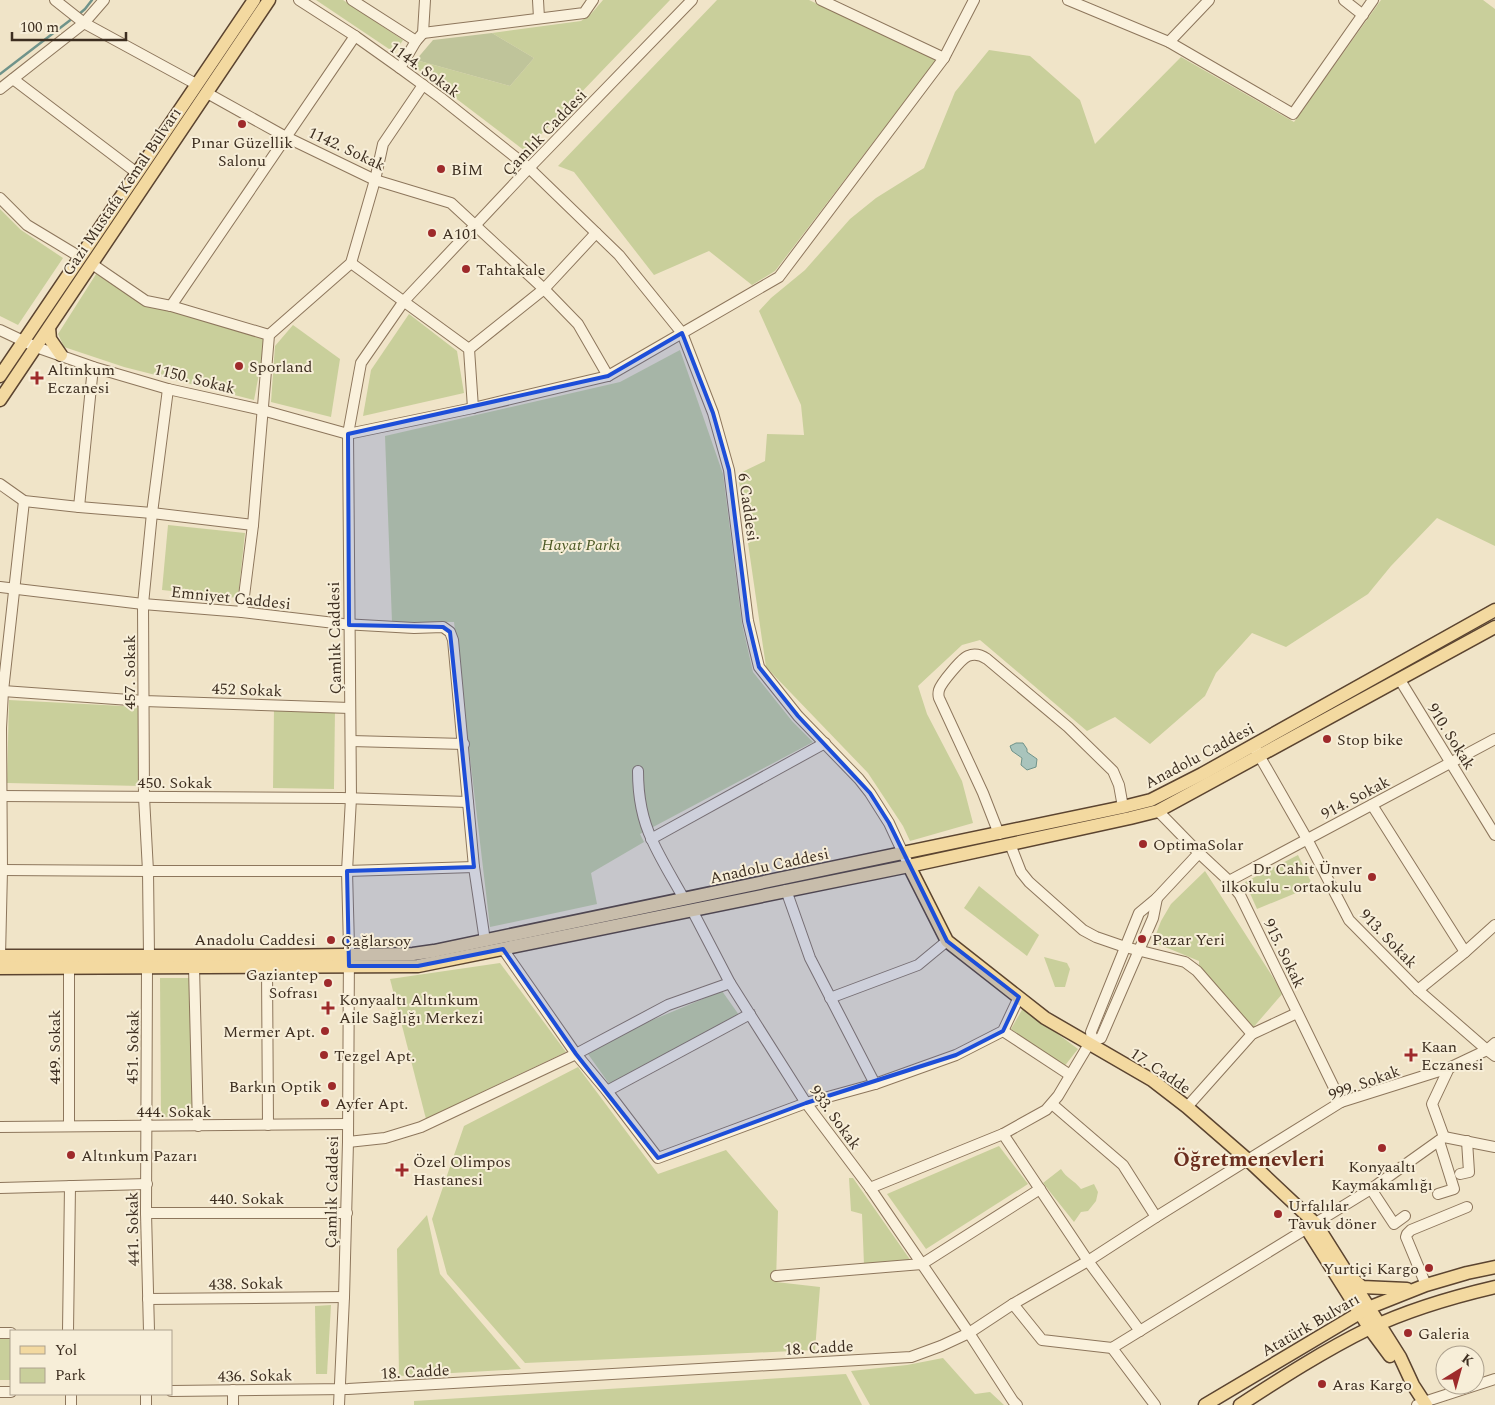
<svg xmlns="http://www.w3.org/2000/svg" width="1495" height="1405" font-family="Spectral,serif">
  <style>
    .green { fill: #c9cf9b }
    .cemetery { fill: #bfc49a }
    .water { fill: #a9c4bc; stroke: #6f938a }
    .lines { fill: none; stroke-linecap: round; stroke-linejoin: round }
    .stream { stroke: #6f938a; stroke-width: 2.5 }
    .minor-casing { stroke: #8d765c; stroke-width: 12 }
    .major-casing { stroke: #5b4430; stroke-width: 15 }
    .minor { stroke: #faf1dc; stroke-width: 10 }
    .major { stroke: #f3d9a0; stroke-width: 12 }
    .marked { fill: #1d4ed8; fill-opacity: 0.2; stroke: #1d4ed8; stroke-width: 4; stroke-linejoin: round }
    .poi-dot { fill: #9e2a2b; stroke: #f7eed8; stroke-width: 2 }
    .labels { text-anchor: middle; stroke-width: 4; stroke-linejoin: round; paint-order: stroke }
    .street-label { font-size: 16px; fill: #3d2e20; stroke: #f7eed8 }
    .poi-label { font-size: 16px; fill: #3d2e20; stroke: #f7eed8; text-anchor: start }
    .park-label { font-size: 16px; font-style: italic; fill: #4d5a26; stroke: #f7eed8 }
    .district-label { font-size: 21px; font-weight: bold; fill: #6b2e1e; stroke: #f7eed8 }
  </style>
  <rect width="100%" height="100%" fill="#f0e4c8"/>
  <g class="green">
    <path d="M316 0H343L403 40 395 53Z"/>
    <path d="M603 0H670L525 151 412 65 416 60 510 86 534 58 492 33 581 21 591 14Z"/>
    <path d="M717 0H809L936 60 775 271 752 285 709 251 654 275 574 172 558 166Z"/>
    <path d="M1381 0H1483L1495 9V546L1437 518 1391 566 1368 594 1286 647 1252 633 1216 673 1205 696 1150 744 1115 717 1087 731 980 640 962 645 918 686 927 714 962 781 973 823 910 841 903 826 868 773 766 667 738 474 765 461 767 434 804 435 801 405 759 311 771 298 805 270 850 219 876 198 924 168 955 92 989 50 1030 56 1080 100 1095 144 1181 57 1294 122Z"/>
    <path d="M0 209 21 230 63 258 18 325 0 316Z"/>
    <path d="M98 271 145 302 266 337 254 400 124 367 64 347 58 334Z"/>
    <path d="M409 314 457 351 464 393 363 416 371 370Z"/>
    <path d="M293 325 340 359 331 417 271 402 275 346Z"/>
    <path d="M680 350 723 474 742 624 753 672 792 721 813 742 640 834 644 842 591 873 597 904 490 927 454 622H392L385 436 620 382Z"/>
    <path d="M168 525 245 533 238 598 162 590Z"/>
    <path d="M9 700 141 707V786L7 783Z"/>
    <path d="M274 708 335 709 334 789 273 788Z"/>
    <path d="M1298 855 1313 886 1257 909 1245 882Z"/>
    <path d="M1205 871 1283 993 1251 1030 1199 969V961L1153 942 1161 921 1171 904Z"/>
    <path d="M979 886 1039 935 1027 956 964 908Z"/>
    <path d="M1044 957 1067 963 1070 969 1065 987H1055Z"/>
    <path d="M500 963 566 1052 426 1119 390 979Z"/>
    <path d="M160 978H191L192 1117H161Z"/>
    <path d="M722 991 739 1015 610 1085 588 1054 638 1026Z"/>
    <path d="M1023 1008 1078 1049 1063 1068 1011 1029Z"/>
    <path d="M578 1067 658 1174 726 1150 778 1211 776 1282 820 1287 815 1350 525 1363 447 1274 432 1219 464 1126Z"/>
    <path d="M999 1146 1028 1184 926 1249 887 1194Z"/>
    <path d="M1061 1169C1067 1179 1073 1179 1081 1189L1094 1184 1098 1192 1096 1201 1088 1211 1081 1212 1074 1222 1043 1183Z"/>
    <path d="M849 1178H853L911 1261 864 1265 862 1214 851 1211Z"/>
    <path d="M427 1215 440 1274 521 1369 399 1376 397 1249Z"/>
    <path d="M331 1305 327 1374H316L315 1306Z"/>
    <rect x="0" y="1338" width="11" height="42"/>
    <path d="M943 1358 975 1394 990 1392 1004 1405H870L851 1371 907 1365Z"/>
    <path d="M846 1374 862 1405H414V1401Z"/>
  </g>
  <path class="cemetery" d="M492 33 534 58 510 86 416 60 433 40Z"/>
  <path class="water" d="M1016 743H1023L1027 749V752L1037 759 1036 767 1027 770 1021 765 1022 758 1012 751 1010 746Z"/>
  <g class="lines">
    <g class="stream">
      <path d="M78 15 85 9 92 0"/>
      <path d="M0 74 73 18"/>
    </g>
    <g class="minor-casing">
      <g id="minor">
        <path d="M55 0 84 23 196 84"/>
        <path d="M299 0 355 36 400 68 441 98 529 168 619 255 682 333 713 413 729 470 748 621 759 667 798 716 859 779 870 793 889 823 909 866"/>
        <path d="M352 0 416 41"/>
        <path d="M538 0 539 18"/>
        <path d="M821 0 944 58"/>
        <path d="M1068 0 1169 42 1293 114 1373 0"/>
        <path d="M1344 0 1363 15"/>
        <path d="M423 33 584 13 593 0"/>
        <path d="M1169 42 1209 0"/>
        <path d="M400 68 416 41 423 33 425 0"/>
        <path d="M13 79 137 173"/>
        <path d="M0 89 84 23 104 0"/>
        <path d="M207 93 286 137 375 180 451 203 544 289 578 324 608 376"/>
        <path d="M0 198 27 225 80 257"/>
        <path d="M351 263 469 349 473 408"/>
        <path d="M92 264 146 301 171 306 269 335"/>
        <path d="M171 306 355 36"/>
        <path d="M0 330 36 347 93 367 168 389 262 410 348 434 473 408 608 376 779 277 944 58 974 0"/>
        <path d="M469 349 544 289 596 233"/>
        <path d="M0 484 24 501 79 507 152 513 253 525"/>
        <path d="M79 507 93 367"/>
        <path d="M0 587 143 604 242 612 343 624 414 628 443 627 450 632 453 640 474 867 485 941"/>
        <path d="M242 612 253 525 269 335 351 263 375 180 383 144 423 85"/>
        <path d="M1400 680 1495 835"/>
        <path d="M3 691 144 701 350 708"/>
        <path d="M351 741 464 744"/>
        <path d="M1256 750 1307 839 1349 920 1418 990 1487 1050 1495 1056"/>
        <path d="M638 771C638 794 642 819 652 840 661 860 673 879 684 899"/>
        <path d="M0 796 342 798 468 802"/>
        <path d="M1372 805 1465 952"/>
        <path d="M1158 811 1199 853 1229 881 1240 895 1341 1102"/>
        <path d="M999 834 983 793 939 698C938 695 938 694 939 690 941 683 962 658 968 656 975 653 981 655 987 659L1068 727 1113 771 1119 785 1123 807"/>
        <path d="M651 839 825 743"/>
        <path d="M1010 844 1021 872 1029 882 1083 930 1096 937 1125 947 1185 962 1197 971 1252 1034"/>
        <path d="M2 870 148 871H347L474 867"/>
        <path d="M1229 881 1495 739"/>
        <path d="M786 890 810 958 875 1084"/>
        <path d="M692 910 730 983 806 1103 870 1188 969 1333 1013 1401 1017 1405"/>
        <path d="M503 949 576 1054 607 1091 658 1158 806 1103 875 1084 956 1055 1003 1031 1019 997"/>
        <path d="M0 956 2 870 1 728 3 691 24 501"/>
        <path d="M149 956 148 871 144 797 143 604 152 513 168 389"/>
        <path d="M194 967 198 1126"/>
        <path d="M267 967 268 1125"/>
        <path d="M147 968 146 1213 149 1331"/>
        <path d="M1418 990 1465 952 1495 925"/>
        <path d="M830 998 918 965 947 941"/>
        <path d="M1003 1031 1070 1075"/>
        <path d="M1092 1041 1091 1032 1139 913 1157 898 1199 853"/>
        <path d="M607 1091 750 1014"/>
        <path d="M1052 1104 1123 1165 1156 1217"/>
        <path d="M1187 1107 1252 1034 1297 1013"/>
        <path d="M69 1126V968"/>
        <path d="M0 1127 347 1124"/>
        <path d="M1003 1134 1088 1261 1140 1331"/>
        <path d="M1444 1137 1432 1104 1449 1068"/>
        <path d="M348 1142 385 1138 421 1127 576 1054 668 1005 730 983"/>
        <path d="M1460 1174 1469 1172 1467 1141"/>
        <path d="M0 1188 147 1184"/>
        <path d="M870 1188 1003 1134 1046 1110 1058 1096 1089 1044 1092 1041 1101 1038 1153 918 1157 898"/>
        <path d="M1371 1189 1394 1224 1405 1216"/>
        <path d="M1438 1194 1454 1189 1439 1141"/>
        <path d="M146 1213H347"/>
        <path d="M776 1276 922 1264 1040 1189"/>
        <path d="M1426 1285 1406 1237 1407 1234 1411 1230 1467 1207"/>
        <path d="M148 1299 344 1297"/>
        <path d="M1013 1304 1042 1340 1112 1348 1371 1189 1444 1137 1495 1147"/>
        <path d="M68 1331 70 1186"/>
        <path d="M0 1333H11"/>
        <path d="M1112 1348 1155 1405"/>
        <path d="M171 1391 348 1389 911 1357 941 1346 969 1333 1013 1304 1088 1261 1156 1217 1341 1102 1449 1068 1487 1050 1495 1043"/>
        <path d="M0 1392H11"/>
        <path d="M71 1394V1405"/>
        <path d="M146 1394V1405"/>
        <path d="M233 1405V1390"/>
        <path d="M339 1405 344 1297 348 1142 349 947 347 871 351 798 348 434 361 363 404 301 529 168 692 0"/>
        <path d="M1417 1405 1424 1402 1495 1379"/>
      </g>
    </g>
    <g class="major-casing">
      <g id="major">
        <path d="M49 328 50 339 61 355"/>
        <path d="M0 376 254 0"/>
        <path d="M0 400 269 0"/>
        <path d="M909 866 947 941 1045 1018 1152 1080 1187 1107 1248 1160 1316 1224 1400 1357 1413 1385 1426 1405"/>
        <path d="M0 956H273L413 954 434 951 1123 807 1151 800 1202 774 1495 610"/>
        <path d="M0 968 418 966 909 866 1130 818 1158 811 1495 627"/>
        <path d="M1307 1229 1370 1329 1390 1356"/>
        <path d="M1353 1279 1362 1287 1407 1289"/>
        <path d="M1205 1405 1368 1308 1426 1285 1467 1273 1495 1267"/>
        <path d="M1240 1405C1280 1379 1325 1350 1368 1329 1408 1310 1452 1297 1495 1287"/>
      </g>
    </g>
    <use href="#minor" class="minor"/>
    <use href="#major" class="major"/>
  </g>
  <path class="marked" d="M682 333 713 413 729 470 748 621 759 667 798 716 870 793 889 823 947 941 1019 997 1003 1031 956 1055 806 1103 658 1158 576 1054 503 949 418 966H349L347 871 474 867 450 632 443 627 349 625 348 434 608 376Z"/>
  <g class="poi-dot">
    <circle cx="242" cy="124" r="5"/>
    <circle cx="441" cy="169" r="5"/>
    <circle cx="432" cy="233" r="5"/>
    <circle cx="466" cy="269" r="5"/>
    <circle cx="239" cy="366" r="5"/>
    <path d="M34.5 370.5h5v5h5v5h-5v5h-5v-5h-5v-5h5z"/>
    <circle cx="1327" cy="739" r="5"/>
    <circle cx="1143" cy="844" r="5"/>
    <circle cx="1372" cy="877" r="5"/>
    <circle cx="1142" cy="939" r="5"/>
    <circle cx="331" cy="940" r="5"/>
    <circle cx="328" cy="983" r="5"/>
    <path d="M325.5 1000.5h5v5h5v5h-5v5h-5v-5h-5v-5h5z"/>
    <circle cx="325" cy="1031" r="5"/>
    <circle cx="324" cy="1055" r="5"/>
    <path d="M1408.5 1047.5h5v5h5v5h-5v5h-5v-5h-5v-5h5z"/>
    <circle cx="332" cy="1086" r="5"/>
    <circle cx="325" cy="1103" r="5"/>
    <circle cx="1382" cy="1148" r="5"/>
    <circle cx="71" cy="1155" r="5"/>
    <path d="M399.5 1162.5h5v5h5v5h-5v5h-5v-5h-5v-5h5z"/>
    <circle cx="1278" cy="1214" r="5"/>
    <circle cx="1429" cy="1268" r="5"/>
    <circle cx="1408" cy="1333" r="5"/>
    <circle cx="1322" cy="1384" r="5"/>
  </g>
  <g class="labels">
    <g class="street-label">
      <text transform="translate(425 69) rotate(36)" y="6">1144. Sokak</text>
      <text transform="translate(544 132) rotate(-46)" y="6">Çamlık Caddesi</text>
      <text transform="translate(347 148) rotate(25)" y="6">1142. Sokak</text>
      <text transform="translate(121 191) rotate(-56)" y="6">Gazi Mustafa Kemal Bulvarı</text>
      <text transform="translate(195 378) rotate(14)" y="6">1150. Sokak</text>
      <text transform="translate(749 507) rotate(82)" y="6">6 Caddesi</text>
      <text transform="translate(231 597) rotate(6)" y="6">Emniyet Caddesi</text>
      <text transform="translate(334 638) rotate(-91)" y="6">Çamlık Caddesi</text>
      <text transform="translate(129 672) rotate(-90)" y="6">457. Sokak</text>
      <text transform="translate(247 689) rotate(2)" y="6">452 Sokak</text>
      <text transform="translate(1452 736) rotate(58)" y="6">910. Sokak</text>
      <text transform="translate(1199 755) rotate(-28)" y="6">Anadolu Caddesi</text>
      <text x="175" y="788">450. Sokak</text>
      <text transform="translate(1355 797) rotate(-28)" y="6">914. Sokak</text>
      <text transform="translate(769 865) rotate(-12)" y="6">Anadolu Caddesi</text>
      <text transform="translate(1389 938) rotate(46)" y="6">913. Sokak</text>
      <text x="255" y="945">Anadolu Caddesi</text>
      <text transform="translate(1285 953) rotate(64)" y="6">915. Sokak</text>
      <text transform="translate(54 1047) rotate(-90)" y="6">449. Sokak</text>
      <text transform="translate(132 1047) rotate(-89)" y="6">451. Sokak</text>
      <text transform="translate(1161 1070) rotate(34)" y="6">17. Cadde</text>
      <text transform="translate(1364 1082) rotate(-20)" y="6">999. Sokak</text>
      <text x="174" y="1117">444. Sokak</text>
      <text transform="translate(836 1117) rotate(54)" y="6">933. Sokak</text>
      <text transform="translate(331 1192) rotate(-89)" y="6">Çamlık Caddesi</text>
      <text x="247" y="1204">440. Sokak</text>
      <text transform="translate(132 1229) rotate(-91)" y="6">441. Sokak</text>
      <text transform="translate(246 1283) rotate(-1)" y="6">438. Sokak</text>
      <text transform="translate(1310 1324) rotate(-30)" y="6">Atatürk Bulvarı</text>
      <text transform="translate(819 1347) rotate(-3)" y="6">18. Cadde</text>
      <text transform="translate(415 1371) rotate(-3)" y="6">18. Cadde</text>
      <text transform="translate(255 1375) rotate(-1)" y="6">436. Sokak</text>
    </g>
    <g class="poi-label">
      <text x="242" y="148" text-anchor="middle">Pınar Güzellik<tspan x="242" dy="18">Salonu</tspan></text>
      <text x="451" y="175">BİM</text>
      <text x="442" y="239">A101</text>
      <text x="476" y="275">Tahtakale</text>
      <text x="249" y="372">Sporland</text>
      <text x="47" y="375">Altınkum<tspan x="47" dy="18">Eczanesi</tspan></text>
      <text x="1337" y="745">Stop bike</text>
      <text x="1153" y="850">OptimaSolar</text>
      <text x="1362" y="874" text-anchor="end">Dr Cahit Ünver<tspan x="1362" dy="18">ilkokulu - ortaokulu</tspan></text>
      <text x="1152" y="945">Pazar Yeri</text>
      <text x="341" y="946">Çağlarsoy</text>
      <text x="318" y="980" text-anchor="end">Gaziantep<tspan x="318" dy="18">Sofrası</tspan></text>
      <text x="339" y="1005">Konyaaltı Altınkum<tspan x="339" dy="18">Aile Sağlığı Merkezi</tspan></text>
      <text x="315" y="1037" text-anchor="end">Mermer Apt.</text>
      <text x="1421" y="1052">Kaan<tspan x="1421" dy="18">Eczanesi</tspan></text>
      <text x="334" y="1061">Tezgel Apt.</text>
      <text x="322" y="1092" text-anchor="end">Barkın Optik</text>
      <text x="335" y="1109">Ayfer Apt.</text>
      <text x="81" y="1161">Altınkum Pazarı</text>
      <text x="413" y="1167">Özel Olimpos<tspan x="413" dy="18">Hastanesi</tspan></text>
      <text x="1382" y="1172" text-anchor="middle">Konyaaltı<tspan x="1382" dy="18">Kaymakamlığı</tspan></text>
      <text x="1288" y="1211">Urfalılar<tspan x="1288" dy="18">Tavuk döner</tspan></text>
      <text x="1419" y="1274" text-anchor="end">Yurtiçi Kargo</text>
      <text x="1418" y="1339">Galeria</text>
      <text x="1332" y="1390">Aras Kargo</text>
    </g>
    <g class="park-label">
      <text x="581" y="550">Hayat Parkı</text>
    </g>
    <g class="district-label">
      <text x="1249" y="1166">Öğretmenevleri</text>
    </g>
  </g>
  <rect x="10" y="1330" width="162" height="65" fill="#f7eed8" stroke="#ada18e"/>
  <rect x="20" y="1346" width="25" height="8" fill="#f3d9a0" stroke="#ada18e"/>
  <text x="55" y="1355" font-size="15" fill="#3d2e20">Yol</text>
  <rect x="20" y="1368" width="25" height="15" fill="#c9cf9b" stroke="#ada18e"/>
  <text x="55" y="1380" font-size="15" fill="#3d2e20">Park</text>
  <g transform="translate(1460 1370) rotate(37)"><circle r="24" fill="#f7eed8" stroke="#ada18e"/>
  <path d="M0-4L9 19L0 12L-9 19Z" fill="#9e2a2b"/>
  <text y="-8" font-size="14" font-weight="bold" text-anchor="middle" fill="#3d2e20">K</text>
  </g>
  <path d="M12 32v8h114v-8" fill="none" stroke="#3d2e20" stroke-width="2.5"/>
  <text x="20" y="32" font-size="15" fill="#3d2e20" stroke="#f7eed8" stroke-width="4" paint-order="stroke">100 m</text>
</svg>
